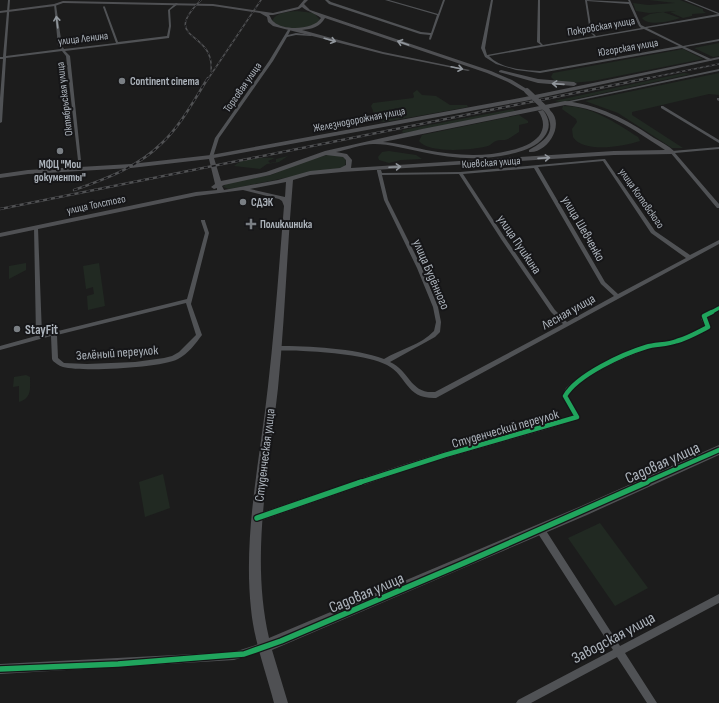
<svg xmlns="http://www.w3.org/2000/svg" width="719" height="703" font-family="'Sofia Sans Condensed',sans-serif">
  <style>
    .green { fill: #212922 }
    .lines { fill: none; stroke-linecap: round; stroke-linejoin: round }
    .street { fill: #505255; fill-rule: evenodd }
    .secondary { fill: #4f5053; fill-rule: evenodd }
    .rail-far1-casing { stroke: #505153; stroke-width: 1.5 }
    .rail-casing { stroke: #505153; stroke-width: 2.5 }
    .rail-far1 { stroke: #161618; stroke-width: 1; stroke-dasharray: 3; stroke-linecap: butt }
    .rail { stroke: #161618; stroke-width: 1.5; stroke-dasharray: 4; stroke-linecap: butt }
    .secondary-bridge { stroke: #4f5053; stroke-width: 5.5 }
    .cycleway-far2-casing { stroke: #161618; stroke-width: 5.5 }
    .cycleway-far1-casing { stroke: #161618; stroke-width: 7 }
    .cycleway-casing { stroke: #161618; stroke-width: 8 }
    .cycleway-far2 { stroke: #20a55d; stroke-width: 3.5 }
    .cycleway-far1 { stroke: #20a55d; stroke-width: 4.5 }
    .cycleway { stroke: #20a55d; stroke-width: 5.5 }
    .oneway { stroke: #91979d }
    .oneway2 { stroke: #91969c }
    .poi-dot { fill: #7a7f84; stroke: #161618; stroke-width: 1.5 }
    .labels { text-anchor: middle; stroke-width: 4; stroke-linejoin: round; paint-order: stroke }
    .far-street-label { font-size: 11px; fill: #adb4bc; stroke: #161618 }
    .far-poi-label { font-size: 11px; font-weight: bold; fill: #adb4bc; stroke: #161618; text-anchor: start }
    .street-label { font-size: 13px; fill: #adb4bc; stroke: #161618 }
    .poi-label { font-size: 13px; font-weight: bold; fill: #adb4bc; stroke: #161618; text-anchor: start }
    .near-street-label { font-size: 16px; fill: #adb4bc; stroke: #161618 }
  </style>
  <rect width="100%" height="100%" fill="#1c1c1c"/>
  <g class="green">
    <path d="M649 0H680L703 9V11L706 13 692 14V16L683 18 670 12 676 11 649 13 636 11 633 3 648 5 675 3Z"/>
    <path d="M297 11 314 13 320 20C311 32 282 31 272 21 276 12 288 12 297 11Z"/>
    <path d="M663 12 680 18C672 21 648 27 642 18L650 14Z"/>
    <path d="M719 43V56L713 57 694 48Z"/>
    <path d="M683 49 703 59 593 81 572 83 555 81 551 77 553 73Z"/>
    <path d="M684 73 691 74 562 102 554 101Z"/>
    <path d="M719 73V95L709 94 632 112V115L683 148H672L618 113 585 101Z"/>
    <path d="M417 90 422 95 436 96 450 105H467L468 107 385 122C374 121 375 114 371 106L373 103 413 98 414 97 413 93Z"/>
    <path d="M563 106C592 106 614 122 638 137L640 141C624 146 584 154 573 137L572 129 577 122 576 119 562 109Z"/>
    <path d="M513 109 515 111 404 133 402 132 403 130Z"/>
    <path d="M519 115 528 121V123L519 125V132C515 134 512 137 508 139 504 141 500 139 496 141 493 142 491 145 488 146 473 150 429 154 419 141L422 135Z"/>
    <path d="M389 151 416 155 422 159 401 160 389 163 379 160 378 157 382 152Z"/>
    <path d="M332 154 343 157 346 160 345 166 341 168C304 173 267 182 229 189L223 187 227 183 271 175 307 160Z"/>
    <path d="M288 156 279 162 267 164 260 169 234 166C242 158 264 157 275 158L268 161 270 163 276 162V159Z"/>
    <path d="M26 263V270L9 279V266Z"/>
    <path d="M99 263 105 306 88 310 87 296 94 294 93 287 86 289 83 266Z"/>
    <path d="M26 375 30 377C30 389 32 398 19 402V386L13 387 14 377Z"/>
    <path d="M163 474 170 508 145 517 139 482Z"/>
    <path d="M600 523 648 588 615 606 568 538Z"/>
  </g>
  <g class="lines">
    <g class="street">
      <path d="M8 0H10L6 56 61 49 58 46 54 4 56 5 62 46 64 49 116 43 103 7 104 6 105 7 118 42 167 36 169 26 168 10 176 3 178 4 170 10 171 26 169 38 65 51 70 56 82 170 79 169 66 56 62 51 6 58 2 122 0 123V98L3 59H0V57H3Z"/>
      <path d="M325 0H328L331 2 421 32 431 33 437 15 385 0H389L438 14 443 0H445L431 39 430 40 429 39 430 35 420 34 329 4Z"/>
      <path d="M491 0H493L485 48 487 55 541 45 537 42 538 0H540V42L543 45 594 36 590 32 585 0 629 2 628 0H630L641 25 645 27 718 14 684 0H687L719 13V16L647 28 683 46 719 39V41L685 47 711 59 712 60 710 61 682 48 540 73 516 70 496 64 485 57 481 48ZM587 1 629 4 639 26 641 28 596 36 592 32ZM644 29 679 46 540 71C524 70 501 69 489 56Z"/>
      <path d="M289 28 291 29 288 35 296 33 312 35 311 36 296 35 287 37 273 61 219 138 213 157 210 158 209 157 215 138 269 61Z"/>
      <path d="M719 69V71L562 104 560 103Z"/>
      <path d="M717 98H719V101L717 100Z"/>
      <path d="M661 106H663L719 140V143L661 108Z"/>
      <path d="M719 147V149L675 153 719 204V208H717L670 152 672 151Z"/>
      <path d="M604 159H605L655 231 690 255 719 240V244L436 398C405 399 408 376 387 365 367 355 326 352 303 351 294 350 284 351 275 350L274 348 275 346H277C309 346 354 348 384 359 400 349 421 345 434 331L436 322 433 307 417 268 384 200 377 171V170H381L382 173 460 172ZM603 161 651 233 686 258 618 294 605 282 538 167ZM534 168 601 284 614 296 567 322 555 310 505 238 463 174ZM459 174 501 239 551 312 563 324 435 392C410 394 410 371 390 362L435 337 440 332 441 322 438 307 422 268 388 200 382 175Z"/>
      <path d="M201 220H205V221L209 233 191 304 202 335C196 343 188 354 178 359 161 368 82 372 63 367 59 366 56 363 53 361L52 359 51 336 0 350V346L36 336 34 227H36L38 228 42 335 187 299 205 233 201 221ZM186 303 196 335 179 352 172 356 164 358 135 362 87 364 64 363 58 358 57 335Z"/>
      <path d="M719 306V310L707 317 711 327 710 328C699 333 688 340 677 344 667 347 656 346 646 350 627 356 578 378 568 396L580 417 579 419 544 430 421 465 257 522 254 521 253 518 254 515 257 514C319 493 381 471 444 452 487 439 530 430 573 416L562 396 566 388 574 381 585 373 612 359 647 345 675 340 705 326 701 319 702 315Z"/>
      <path d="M540 525 543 526 620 646 719 594V603L625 653 657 703H647L617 657 531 703H516L518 700 613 650 537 532 536 529 537 526Z"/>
      <path d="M265 642 268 643 269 646 268 649 234 660 0 674V664L234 652Z"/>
    </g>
    <g class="secondary">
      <path d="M304 0H308L304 4 310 10 491 71 512 80 530 91 525 92 508 82 487 73 325 18C320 27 312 29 302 30L383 52 470 70 468 71 383 54 273 26 268 22 267 17 260 13 213 6 63 3 55 6 0 13V11L54 4 63 1 213 4 273 13 298 7ZM302 7C308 12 315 13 321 18 314 30 284 31 274 22 271 20 271 17 269 15H273L299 9Z"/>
      <path d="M719 57V59L525 101 214 158 221 181 266 172 325 151 422 129 565 101C599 105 626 119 654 138 661 142 669 146 675 152L672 154 614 155 342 172 310 175 293 180C287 249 285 319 278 388 269 470 250 555 269 638L579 507 719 445V455L587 515 272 650 288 703H274C266 672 254 641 251 609 243 535 260 460 268 386 275 326 279 266 284 206L282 201 279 199 243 190 196 196 0 237V233L196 192 217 190V188L214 189 211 187 215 184 209 159 131 168 28 174 0 178V174L28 170 131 164 211 155 525 97ZM565 105C605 109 633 129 665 150L614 151 351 168 352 160 347 154 336 152C346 150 366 143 375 144 389 144 407 149 422 152 453 159 484 161 515 153 526 150 537 146 544 137 551 128 550 119 543 110L538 111C544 119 545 128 539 136 532 144 521 148 512 150 483 158 454 155 426 150 412 147 398 143 383 142ZM326 155 343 157 346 160V165L340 168 310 171 278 180 224 190 222 186 224 185 270 175ZM286 182 285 197 250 189Z"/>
      <path d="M501 70 538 79 574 82 577 84 574 86 538 83 499 72V71Z"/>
      <path d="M547 108C568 121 548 154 529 152V150C547 140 558 130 544 110Z"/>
    </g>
    <g class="rail-far1-casing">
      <g id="rail-far1">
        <path d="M201 0C159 42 215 29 211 71"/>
        <path d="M208 79 261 0"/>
        <path d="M644 79 719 64"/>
      </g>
    </g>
    <g class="rail-casing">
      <g id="rail">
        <path d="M74 190C106 179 138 167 162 143 181 125 194 100 208 78"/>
        <path d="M0 209 649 78"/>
      </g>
    </g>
    <use href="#rail-far1" class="rail-far1"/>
    <use href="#rail" class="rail"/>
    <path class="secondary-bridge" d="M527 91 547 110"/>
    <g class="cycleway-far2-casing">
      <path id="cycleway-far2" d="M710 313 719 308"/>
    </g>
    <g class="cycleway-far1-casing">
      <g id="cycleway-far1">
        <path d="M358 483 445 455 577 417 565 396C577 375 623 354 646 347 656 344 667 345 677 341 688 338 698 332 708 327L704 316 712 312"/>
        <path d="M644 483 719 450"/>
      </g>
    </g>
    <g class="cycleway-casing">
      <g id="cycleway">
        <path d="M257 518 361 482"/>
        <path d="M0 669 118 664 244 654 281 641 464 563 647 482"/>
      </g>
    </g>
    <use href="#cycleway-far2" class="cycleway-far2"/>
    <use href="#cycleway-far1" class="cycleway-far1"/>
    <use href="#cycleway" class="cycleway"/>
  </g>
  <defs><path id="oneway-shaft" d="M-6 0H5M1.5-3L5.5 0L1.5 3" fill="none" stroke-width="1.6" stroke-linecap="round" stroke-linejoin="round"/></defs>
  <use class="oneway" href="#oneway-shaft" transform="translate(57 22) rotate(-97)"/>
  <g class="oneway2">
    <use href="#oneway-shaft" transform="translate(330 40) rotate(16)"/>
    <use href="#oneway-shaft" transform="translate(403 43) rotate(-161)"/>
    <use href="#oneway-shaft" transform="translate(457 68) rotate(12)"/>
    <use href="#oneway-shaft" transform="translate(558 84) rotate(-176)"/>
    <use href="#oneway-shaft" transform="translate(544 158) rotate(-4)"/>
    <use href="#oneway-shaft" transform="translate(395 167) rotate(-3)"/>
  </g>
  <g class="poi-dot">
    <circle cx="122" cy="81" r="4"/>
    <circle cx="60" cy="151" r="4"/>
    <circle cx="243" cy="202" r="4"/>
    <path d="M249 218h4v4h4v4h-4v4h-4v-4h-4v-4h4z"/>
    <circle cx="17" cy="329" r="4"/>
  </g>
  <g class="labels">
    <g class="far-street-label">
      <text transform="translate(601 26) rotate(-10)" y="4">Покровская улица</text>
      <text transform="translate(83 38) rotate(-7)" y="4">улица Ленина</text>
      <text transform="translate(628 47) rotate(-10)" y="4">Югорская улица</text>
      <text transform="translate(242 87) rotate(-55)" y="4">Торговая улица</text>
      <text transform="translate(64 99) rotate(-97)" y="4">Октябрьская улица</text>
      <text transform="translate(359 119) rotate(-11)" y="4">Железнодорожная улица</text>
      <text transform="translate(491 162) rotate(-4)" y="4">Киевская улица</text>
      <text transform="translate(642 198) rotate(55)" y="4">улица Котовского</text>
      <text transform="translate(96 204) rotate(-12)" y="4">улица Толстого</text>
    </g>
    <g class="far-poi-label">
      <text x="130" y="85">Continent cinema</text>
      <text x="60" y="168" text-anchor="middle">МФЦ "Мои<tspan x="60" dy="13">документы"</tspan></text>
      <text x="251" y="206">СДЭК</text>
      <text x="260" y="228">Поликлиника</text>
    </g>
    <g class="street-label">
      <text transform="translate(584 228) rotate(60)" y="5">улица Шевченко</text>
      <text transform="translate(520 244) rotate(56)" y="5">улица Пушкина</text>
      <text transform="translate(432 274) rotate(67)" y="5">улица Будённого</text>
      <text transform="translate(568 311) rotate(-29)" y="5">Лесная улица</text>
      <text transform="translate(117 352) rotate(-4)" y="5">Зелёный переулок</text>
      <text transform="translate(505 428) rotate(-16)" y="5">Студенческий переулок</text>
      <text transform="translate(264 455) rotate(-83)" y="5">Студенческая улица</text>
    </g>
    <g class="poi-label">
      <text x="25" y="334">StayFit</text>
    </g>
    <g class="near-street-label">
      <text transform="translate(662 462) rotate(-24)" y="6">Садовая улица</text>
      <text transform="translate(366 592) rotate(-23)" y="6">Садовая улица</text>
      <text transform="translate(613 637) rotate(-28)" y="6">Заводская улица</text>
    </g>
  </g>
</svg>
